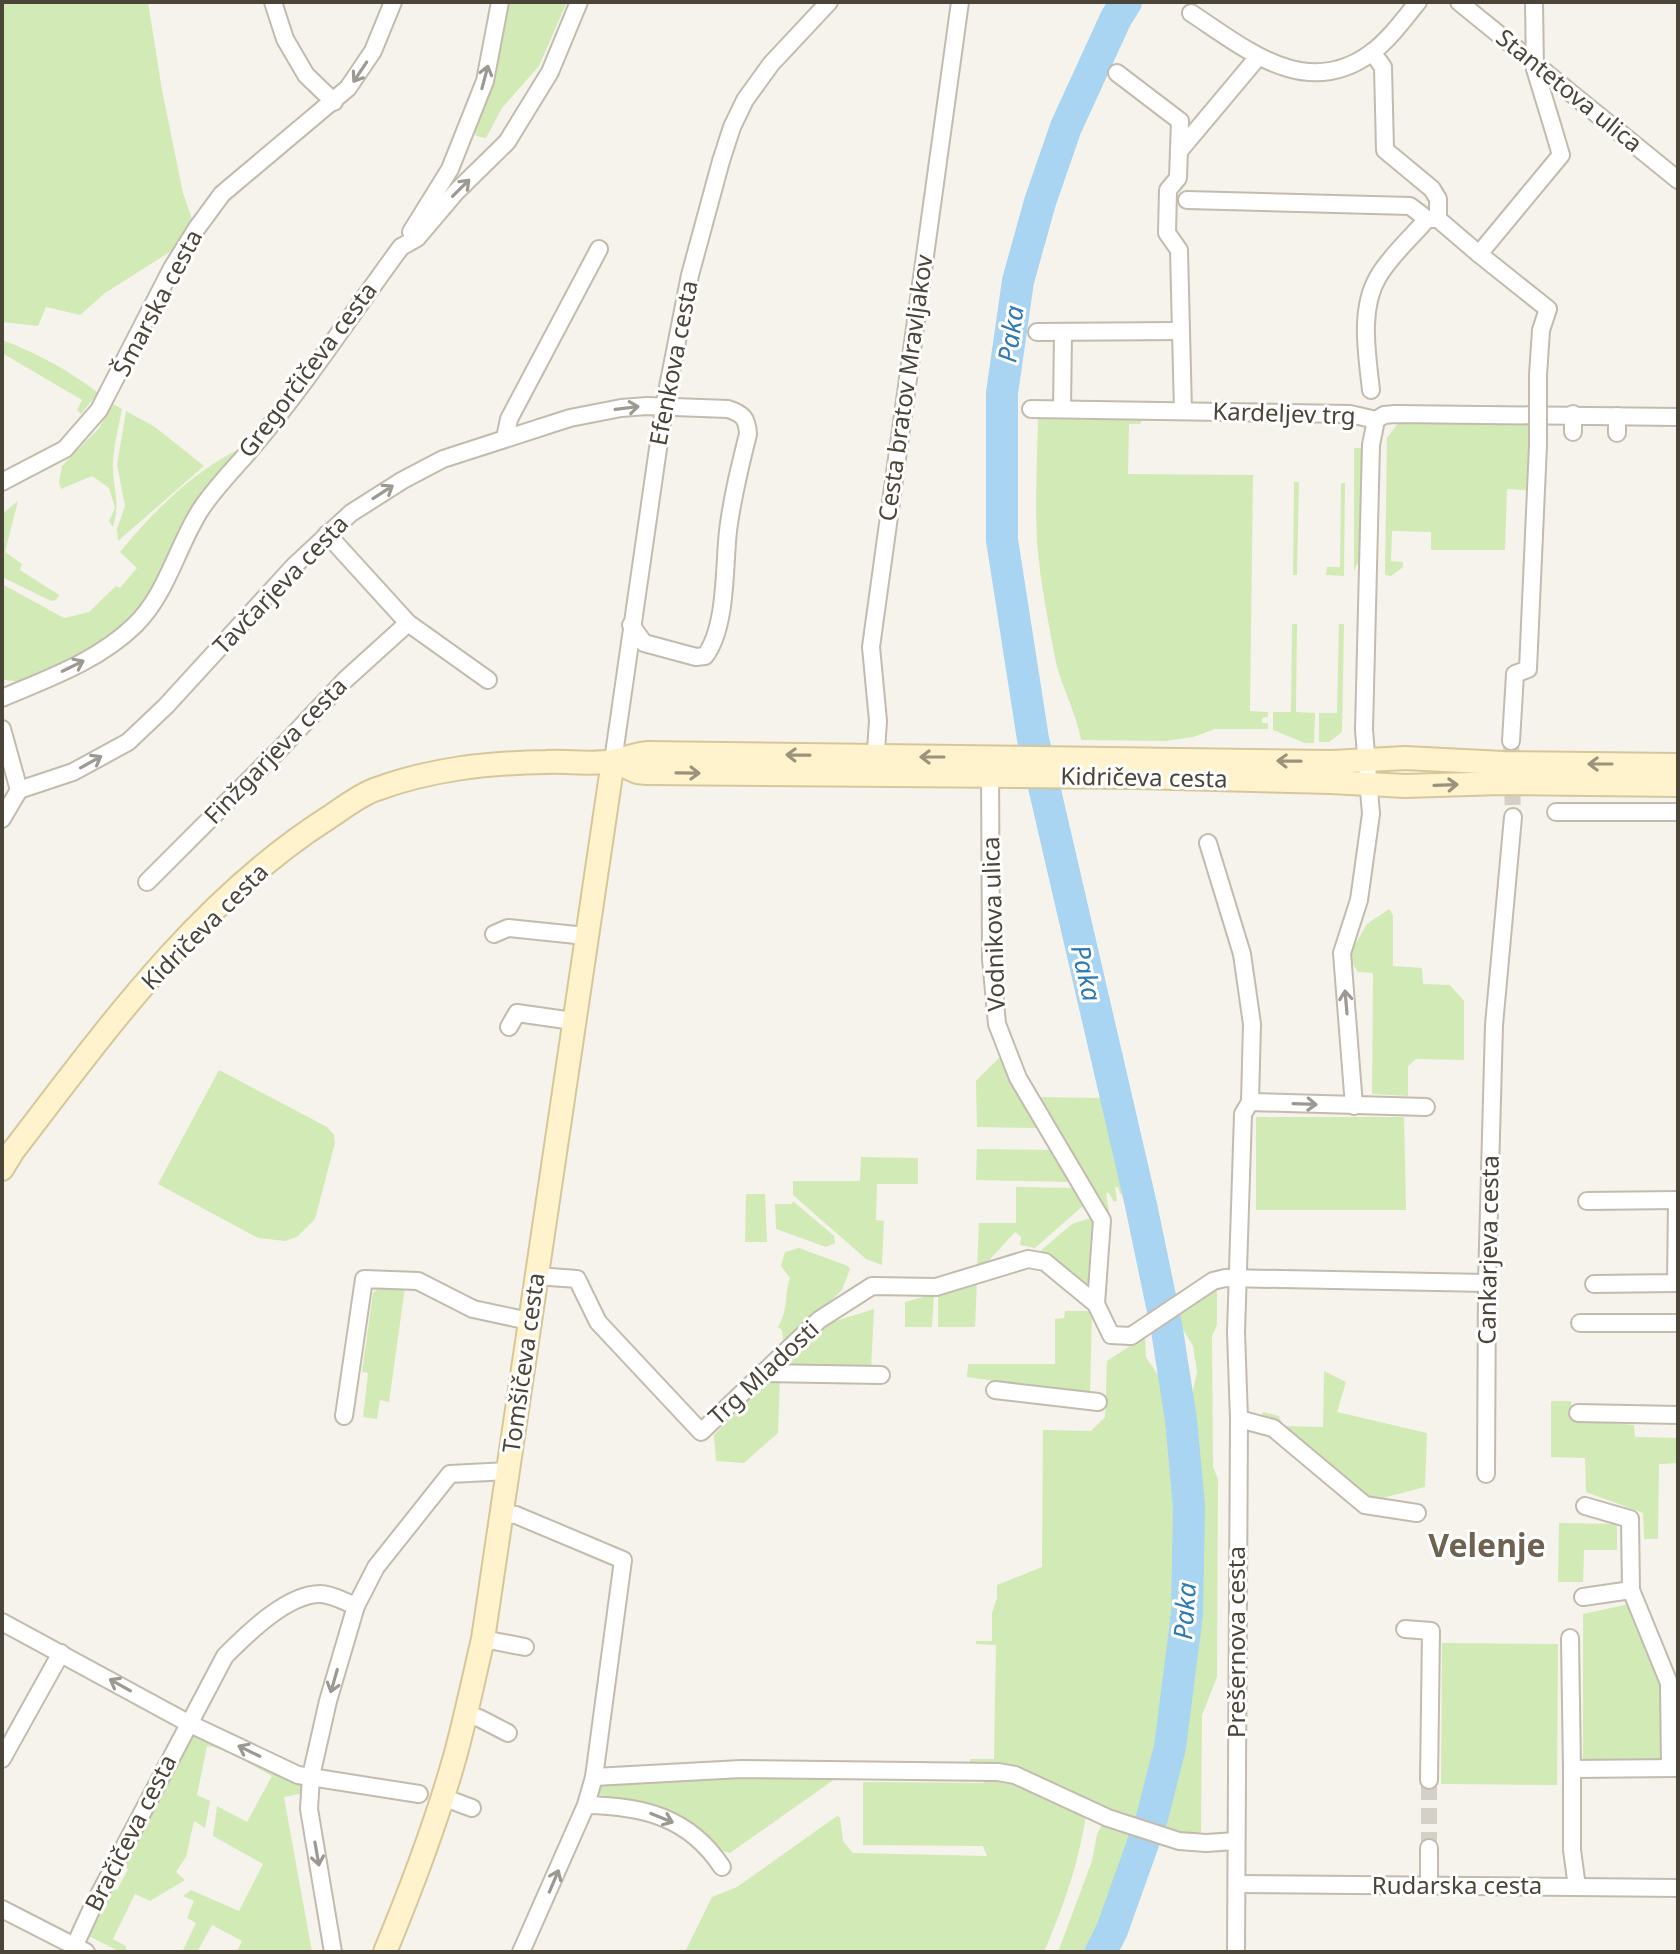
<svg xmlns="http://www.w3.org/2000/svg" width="1680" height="1954" font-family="'Noto Sans',sans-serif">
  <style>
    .green { fill: #d2eab5 }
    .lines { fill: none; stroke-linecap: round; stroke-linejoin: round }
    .river { stroke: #a9d4f2; stroke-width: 32 }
    .street-tunnel { stroke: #d4d0c8; stroke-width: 16; stroke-dasharray: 16 8; stroke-linecap: butt }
    .street-casing { stroke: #c2bbae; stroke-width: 20 }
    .secondary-casing { stroke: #d6c79b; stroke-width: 26 }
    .street { stroke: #fff; stroke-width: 16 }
    .secondary { stroke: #fff3cd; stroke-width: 22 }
    .street-bridge-casing { stroke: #c2bbae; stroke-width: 20; stroke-linecap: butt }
    .street-bridge { stroke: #fff; stroke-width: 16 }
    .oneway { stroke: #9c9892 }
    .oneway2 { stroke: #9c937c }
    .labels { text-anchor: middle; stroke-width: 6; stroke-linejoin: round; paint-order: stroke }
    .street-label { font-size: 24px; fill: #4b4439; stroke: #fff }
    .water-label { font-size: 26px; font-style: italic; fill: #2e7ab2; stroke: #fff }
    .district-label { font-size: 32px; font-weight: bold; fill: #6e6250; stroke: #fff }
  </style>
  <rect width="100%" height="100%" fill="#f6f3ec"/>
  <g class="green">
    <path d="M2 2H148L162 90 183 193 192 219 176 248 105 293 80 315 46 307 38 326 2 322Z"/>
    <path d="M503 2H567L539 66 502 108 486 138 476 136 474 128Z"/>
    <path d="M2 340C33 351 74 373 99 394L96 399H93L81 414 77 410 82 400 2 353Z"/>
    <path d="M113 404 122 409C119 427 113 447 113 465 113 492 121 500 113 527L109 521 115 508 109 488 92 476 61 489 59 482 62 466 99 428Z"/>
    <path d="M126 411 155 427 204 466 118 541 117 529 125 506 117 465Z"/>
    <path d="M1038 419 1142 420 1140 424H1129L1128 474 1253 475 1250 711 1268 712V717L1262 718V723H1268V729H1215L1193 737 1166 741 1081 740C1076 711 1061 687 1055 658 1048 620 1040 581 1037 542 1035 501 1037 460 1038 419Z"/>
    <path d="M1399 422 1530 425 1528 490 1507 489 1505 550H1431V532L1392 531 1391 561 1403 562V567L1391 576 1385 575 1387 438Z"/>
    <path d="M251 443 128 626 91 652 18 684 15 681 4 680 2 678V584L64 618 89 612 116 586 120 588 137 568 120 552C156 508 198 467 251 443Z"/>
    <path d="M1354 448H1363L1361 556 1354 571Z"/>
    <path d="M1294 482H1299L1297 575H1293Z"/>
    <path d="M1341 483H1345L1344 576 1326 575 1327 567H1340Z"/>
    <path d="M18 501 5 552 22 564 20 570 59 595 56 600 51 601 2 577V514Z"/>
    <path d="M1292 624H1297L1296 712 1315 713 1314 743H1305L1273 730V712H1291Z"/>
    <path d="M1339 624H1344L1342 732 1329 742H1319V713H1337Z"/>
    <path d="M1389 909 1393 915V966L1422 968 1423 984 1450 985 1464 1001V1060L1416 1059 1408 1066V1096L1372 1094 1373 973 1358 972 1348 957 1367 924Z"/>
    <path d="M1000 1057 1037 1128 977 1127 976 1081Z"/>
    <path d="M219 1070 327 1127 334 1135 335 1143 315 1219 297 1237 285 1241 258 1238 158 1184Z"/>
    <path d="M1037 1097 1104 1098 1125 1193 1120 1194 1118 1187H1115L1117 1201 1114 1202 1109 1193H1106L1109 1211 1106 1217Z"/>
    <path d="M1256 1117H1404L1406 1210H1256Z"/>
    <path d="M977 1149 1052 1150 1070 1179 1068 1182 976 1180Z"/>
    <path d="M861 1157 918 1158V1184H877L876 1220 884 1221 882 1265 866 1259 793 1195V1181H860Z"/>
    <path d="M1016 1187 1074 1188 1084 1205 1035 1248 1020 1245 1021 1237 1015 1232 982 1268 977 1269 979 1223H1016Z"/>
    <path d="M746 1194H765L767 1242H745Z"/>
    <path d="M793 1201 834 1236 835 1243 826 1247 776 1229 775 1204H792Z"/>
    <path d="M1094 1217 1099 1223 1092 1279 1086 1290 1039 1252 1072 1224Z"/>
    <path d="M799 1248 848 1266 850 1269 842 1290 784 1346 782 1330 778 1327C789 1308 784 1295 790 1278L781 1266 785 1252Z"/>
    <path d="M977 1281 975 1327H938V1292Z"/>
    <path d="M380 1287H405L389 1402 380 1400 377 1419 363 1417 368 1373 362 1372 373 1293Z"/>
    <path d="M1217 1288V1325L1212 1336 1213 1467 1218 1479 1217 1677 1202 1715 1201 1832 1193 1837 1159 1829 1178 1761 1190 1668 1195 1510 1187 1418 1197 1372 1193 1346 1175 1316Z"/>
    <path d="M934 1294 932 1327H905V1302Z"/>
    <path d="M874 1309 871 1370 780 1367 823 1325Z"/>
    <path d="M1065 1311H1092L1090 1395 967 1377 968 1364H1055V1319L1064 1318Z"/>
    <path d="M1145 1336 1146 1357 1162 1381 1177 1449 1185 1569 1180 1633 1170 1695 1141 1823 970 1768V1759H994L996 1645 976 1644V1641H992V1613L997 1598V1585L1042 1567 1043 1430 1091 1431 1105 1417 1107 1361Z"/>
    <path d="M1324 1371 1346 1382 1337 1412 1427 1433 1425 1487 1371 1501 1262 1414 1263 1412 1279 1416 1283 1426 1323 1427Z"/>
    <path d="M780 1378 778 1433 744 1463 716 1461 714 1435 769 1379Z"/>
    <path d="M1551 1401H1571V1420L1634 1425 1635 1437 1678 1438V1463L1659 1464 1658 1539H1644L1643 1513 1586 1492 1585 1458 1551 1457Z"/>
    <path d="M1559 1523 1617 1524V1550H1584L1583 1582H1558Z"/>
    <path d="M1629 1604 1661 1683 1662 1759H1583V1614Z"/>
    <path d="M1442 1643 1558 1644 1557 1785 1441 1784Z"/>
    <path d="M201 1733 218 1742 217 1748 207 1746 197 1795 210 1801 205 1828 194 1821 186 1857 176 1872 185 1880 150 1901 135 1894 113 1939 126 1946V1952H120L89 1936 113 1889 117 1890 128 1869 125 1867 187 1744 192 1735 198 1737Z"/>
    <path d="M239 1753 304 1787V1793L284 1797 312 1952H237L242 1941 212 1925 197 1952H182L196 1923 187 1918 194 1901 183 1896 191 1890 239 1911 263 1864 213 1836 217 1806 247 1822 272 1776 238 1757Z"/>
    <path d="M741 1773 842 1774 730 1853 717 1849 662 1810 598 1794 601 1782Z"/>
    <path d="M985 1777 1009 1778 1086 1815C1078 1866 1064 1905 1044 1952H685L712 1897 737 1887 837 1816 840 1817 843 1841 853 1853 987 1856 983 1846 863 1845V1782L984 1783Z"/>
    <path d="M1103 1823 1140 1834 1133 1864 1092 1952H1058L1092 1861 1097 1834Z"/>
  </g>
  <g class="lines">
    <path class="river" d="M1101 1952 1112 1930 1152 1818 1170 1747 1187 1614 1189 1506 1181 1420 1167 1330 1141 1205 1033 739 1002 540V393L1018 281 1040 202 1066 127 1116 18 1126 2"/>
    <g class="street-tunnel">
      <path d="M1511 741 1513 817"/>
      <path d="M1429 1848V1780"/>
    </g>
    <g class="street-casing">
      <g id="street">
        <path d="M273 2 285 39 306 75 334 102"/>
        <path d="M1459 2 1678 180"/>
        <path d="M1191 13C1246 49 1306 101 1371 53 1389 40 1404 19 1418 2"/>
        <path d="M1372 52 1383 67 1385 150 1432 189 1438 199V219"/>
        <path d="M1117 73 1180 121 1178 178 1168 190 1167 233 1179 250 1183 411"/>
        <path d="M1180 150 1258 57"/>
        <path d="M1187 200 1410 206 1427 219H1438L1479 254"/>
        <path d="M411 232 450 169 485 81 500 2"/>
        <path d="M1037 332 1180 331"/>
        <path d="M1538 375 1541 330 1548 309 1479 254 1561 155 1553 128"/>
        <path d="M1371 390C1367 354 1359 309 1378 277 1390 256 1411 238 1427 219"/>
        <path d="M1031 409 1350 414 1376 420 1384 415 1395 414 1678 417"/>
        <path d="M1062 409 1063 332"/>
        <path d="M1573 432V414"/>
        <path d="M1617 433V416"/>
        <path d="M505 438 509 419 599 249"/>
        <path d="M2 482 65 449 99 410 172 268 197 228 222 194 348 88 373 51 393 2"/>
        <path d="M327 534 408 623 488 680"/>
        <path d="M2 698C49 678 98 661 135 625 167 594 177 546 201 509 217 485 238 465 256 443 308 381 353 312 401 247L417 238 456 192 507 142 550 72 579 2"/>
        <path d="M2 729 19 790 2 819"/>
        <path d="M1511 741 1515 674 1528 669 1538 445"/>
        <path d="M613 761 664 407 690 275 721 161 732 127 745 100 771 64 829 2"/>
        <path d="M875 766 878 721 871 647 960 2"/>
        <path d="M990 767 991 959 997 1024 1018 1078 1102 1220 1096 1304"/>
        <path d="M19 790 73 772 128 742 166 706 295 565 351 513 403 480 443 459 570 418 621 408 647 406 728 409C743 414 747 418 748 434 740 466 732 498 728 531 724 567 727 627 705 656L696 657 644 643 631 625"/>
        <path d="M1556 812H1678"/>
        <path d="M1208 843 1242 954 1252 1024 1250 1102 1426 1107"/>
        <path d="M147 882 280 749 345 680 408 623"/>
        <path d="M494 934 508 928 586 936"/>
        <path d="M509 1027 517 1013 573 1021"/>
        <path d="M1354 1106 1342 953 1359 900 1371 814 1364 730 1371 445 1376 420"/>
        <path d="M1587 1201 1678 1200"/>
        <path d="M536 1276 577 1279 598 1322 701 1432 819 1320 872 1286 936 1287 1028 1259 1045 1262 1096 1304 1111 1335 1131 1336 1213 1281 1225 1278 1487 1283"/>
        <path d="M1594 1284 1676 1283 1677 1200"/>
        <path d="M1580 1323H1678"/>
        <path d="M761 1373 881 1375"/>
        <path d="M995 1390 1098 1402"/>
        <path d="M1578 1413 1678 1415"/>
        <path d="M344 1416 364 1279 418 1281 473 1309 529 1321"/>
        <path d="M1239 1419 1273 1428 1365 1505 1417 1513"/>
        <path d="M1486 1474 1487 1283 1494 1025 1513 817"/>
        <path d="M1585 1506 1630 1519 1631 1590"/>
        <path d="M503 1514 516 1515 623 1560 594 1777 586 1805 521 1952"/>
        <path d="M1583 1597 1631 1590 1669 1683 1670 1768"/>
        <path d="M2 1622 188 1723 298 1775 419 1794"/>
        <path d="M1405 1629 1431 1631 1429 1780"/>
        <path d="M1570 1638 1572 1769"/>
        <path d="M483 1639 525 1647"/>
        <path d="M465 1715 479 1718 508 1733"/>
        <path d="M2 1759 61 1653"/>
        <path d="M594 1777 741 1769 998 1772 1015 1775 1108 1818 1179 1841 1206 1843 1236 1841"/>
        <path d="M442 1797 472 1808"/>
        <path d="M586 1805C643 1806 689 1817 722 1867"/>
        <path d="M1237 1884 1678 1888"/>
        <path d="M1429 1886V1848"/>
        <path d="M1577 1887 1572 1850V1769L1678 1768"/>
        <path d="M2 1909 86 1952"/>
        <path d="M75 1945 92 1908 225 1656C247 1634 287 1594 320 1594 332 1594 345 1602 356 1606"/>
        <path d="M333 1952 309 1809 311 1776 328 1701 356 1606 376 1567 450 1474 508 1471"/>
        <path d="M1236 1952 1239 1419 1236 1332 1243 1114 1250 1102"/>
      </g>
    </g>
    <g class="secondary-casing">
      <g id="secondary">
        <path d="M613 761 637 772 647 773 1137 777 1331 782 1405 786 1501 783 1678 785"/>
        <path d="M2 1169 13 1151C105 1031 198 901 328 818 342 809 358 796 374 790 430 769 487 763 546 762 568 761 592 765 613 761 625 759 635 754 648 753L1332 762 1405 758 1503 763 1678 765"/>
        <path d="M385 1952C412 1887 437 1821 456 1753 466 1716 474 1677 483 1639L613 761"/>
      </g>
    </g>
    <use href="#street" class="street"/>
    <use href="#secondary" class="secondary"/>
    <g class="street-bridge-casing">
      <g id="street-bridge">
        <path d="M1534 3 1535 69 1553 128"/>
        <path d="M1538 445V375"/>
      </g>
    </g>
    <use href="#street-bridge" class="street-bridge"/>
  </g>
  <defs><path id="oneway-shaft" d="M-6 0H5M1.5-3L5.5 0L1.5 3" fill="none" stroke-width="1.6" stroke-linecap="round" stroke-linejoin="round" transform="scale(2)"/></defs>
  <g class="oneway">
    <use href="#oneway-shaft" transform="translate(360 72) rotate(124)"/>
    <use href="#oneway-shaft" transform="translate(485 77) rotate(-75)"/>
    <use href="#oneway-shaft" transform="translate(461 188) rotate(-45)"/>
    <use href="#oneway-shaft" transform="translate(627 408) rotate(-7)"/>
    <use href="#oneway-shaft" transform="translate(383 492) rotate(-33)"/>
    <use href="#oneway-shaft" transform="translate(73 666) rotate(-26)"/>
    <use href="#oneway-shaft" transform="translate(91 762) rotate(-29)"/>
    <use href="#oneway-shaft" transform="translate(1346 1002) rotate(-95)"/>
    <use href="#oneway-shaft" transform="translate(1305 1104) rotate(2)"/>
    <use href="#oneway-shaft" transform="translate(334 1681) rotate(106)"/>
    <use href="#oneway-shaft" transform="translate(120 1685) rotate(-151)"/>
    <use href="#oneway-shaft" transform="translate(249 1751) rotate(-154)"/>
    <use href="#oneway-shaft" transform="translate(662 1818) rotate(22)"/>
    <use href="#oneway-shaft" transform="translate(317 1854) rotate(80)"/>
    <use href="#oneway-shaft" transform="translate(554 1881) rotate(-67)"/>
  </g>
  <g class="oneway2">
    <use href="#oneway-shaft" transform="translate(798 755) rotate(-179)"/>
    <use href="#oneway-shaft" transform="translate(932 757) rotate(-180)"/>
    <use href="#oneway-shaft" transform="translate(1289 761) rotate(-179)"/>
    <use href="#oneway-shaft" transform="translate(1600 764) rotate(180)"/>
    <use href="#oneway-shaft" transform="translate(688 773) rotate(1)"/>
    <use href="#oneway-shaft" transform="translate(1446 785) rotate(-2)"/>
  </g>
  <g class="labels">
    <g class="street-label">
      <text transform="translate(1569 91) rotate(39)" y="8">Stantetova ulica</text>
      <text transform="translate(158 303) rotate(-62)" y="8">Šmarska cesta</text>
      <text transform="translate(674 363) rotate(-79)" y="8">Efenkova cesta</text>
      <text transform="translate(308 370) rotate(-53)" y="8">Gregorčičeva cesta</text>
      <text transform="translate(906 388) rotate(-82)" y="8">Cesta bratov Mravljakov</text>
      <text transform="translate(1284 414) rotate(2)" y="8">Kardeljev trg</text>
      <text transform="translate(281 585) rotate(-46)" y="8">Tavčarjeva cesta</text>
      <text transform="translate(276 751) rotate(-46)" y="8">Finžgarjeva cesta</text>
      <text transform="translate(1144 778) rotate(1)" y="8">Kidričeva cesta</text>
      <text transform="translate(994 924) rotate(-92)" y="8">Vodnikova ulica</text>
      <text transform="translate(205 927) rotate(-45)" y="8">Kidričeva cesta</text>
      <text transform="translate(1489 1250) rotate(-89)" y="8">Cankarjeva cesta</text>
      <text transform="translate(524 1363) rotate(-82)" y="8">Tomšičeva cesta</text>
      <text transform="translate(764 1373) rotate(-43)" y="8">Trg Mladosti</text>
      <text transform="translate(1237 1642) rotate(-90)" y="8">Prešernova cesta</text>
      <text transform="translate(131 1833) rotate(-63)" y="8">Bračičeva cesta</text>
      <text x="1457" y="1894">Rudarska cesta</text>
    </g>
    <g class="water-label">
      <text transform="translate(1011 334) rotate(-82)" y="9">Paka</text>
      <text transform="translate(1086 973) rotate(77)" y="9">Paka</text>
      <text transform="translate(1185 1611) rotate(-86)" y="9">Paka</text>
    </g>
    <g class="district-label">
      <text x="1487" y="1557">Velenje</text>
    </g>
  </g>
  <rect width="1680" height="1954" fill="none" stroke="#4b4439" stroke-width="8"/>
</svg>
